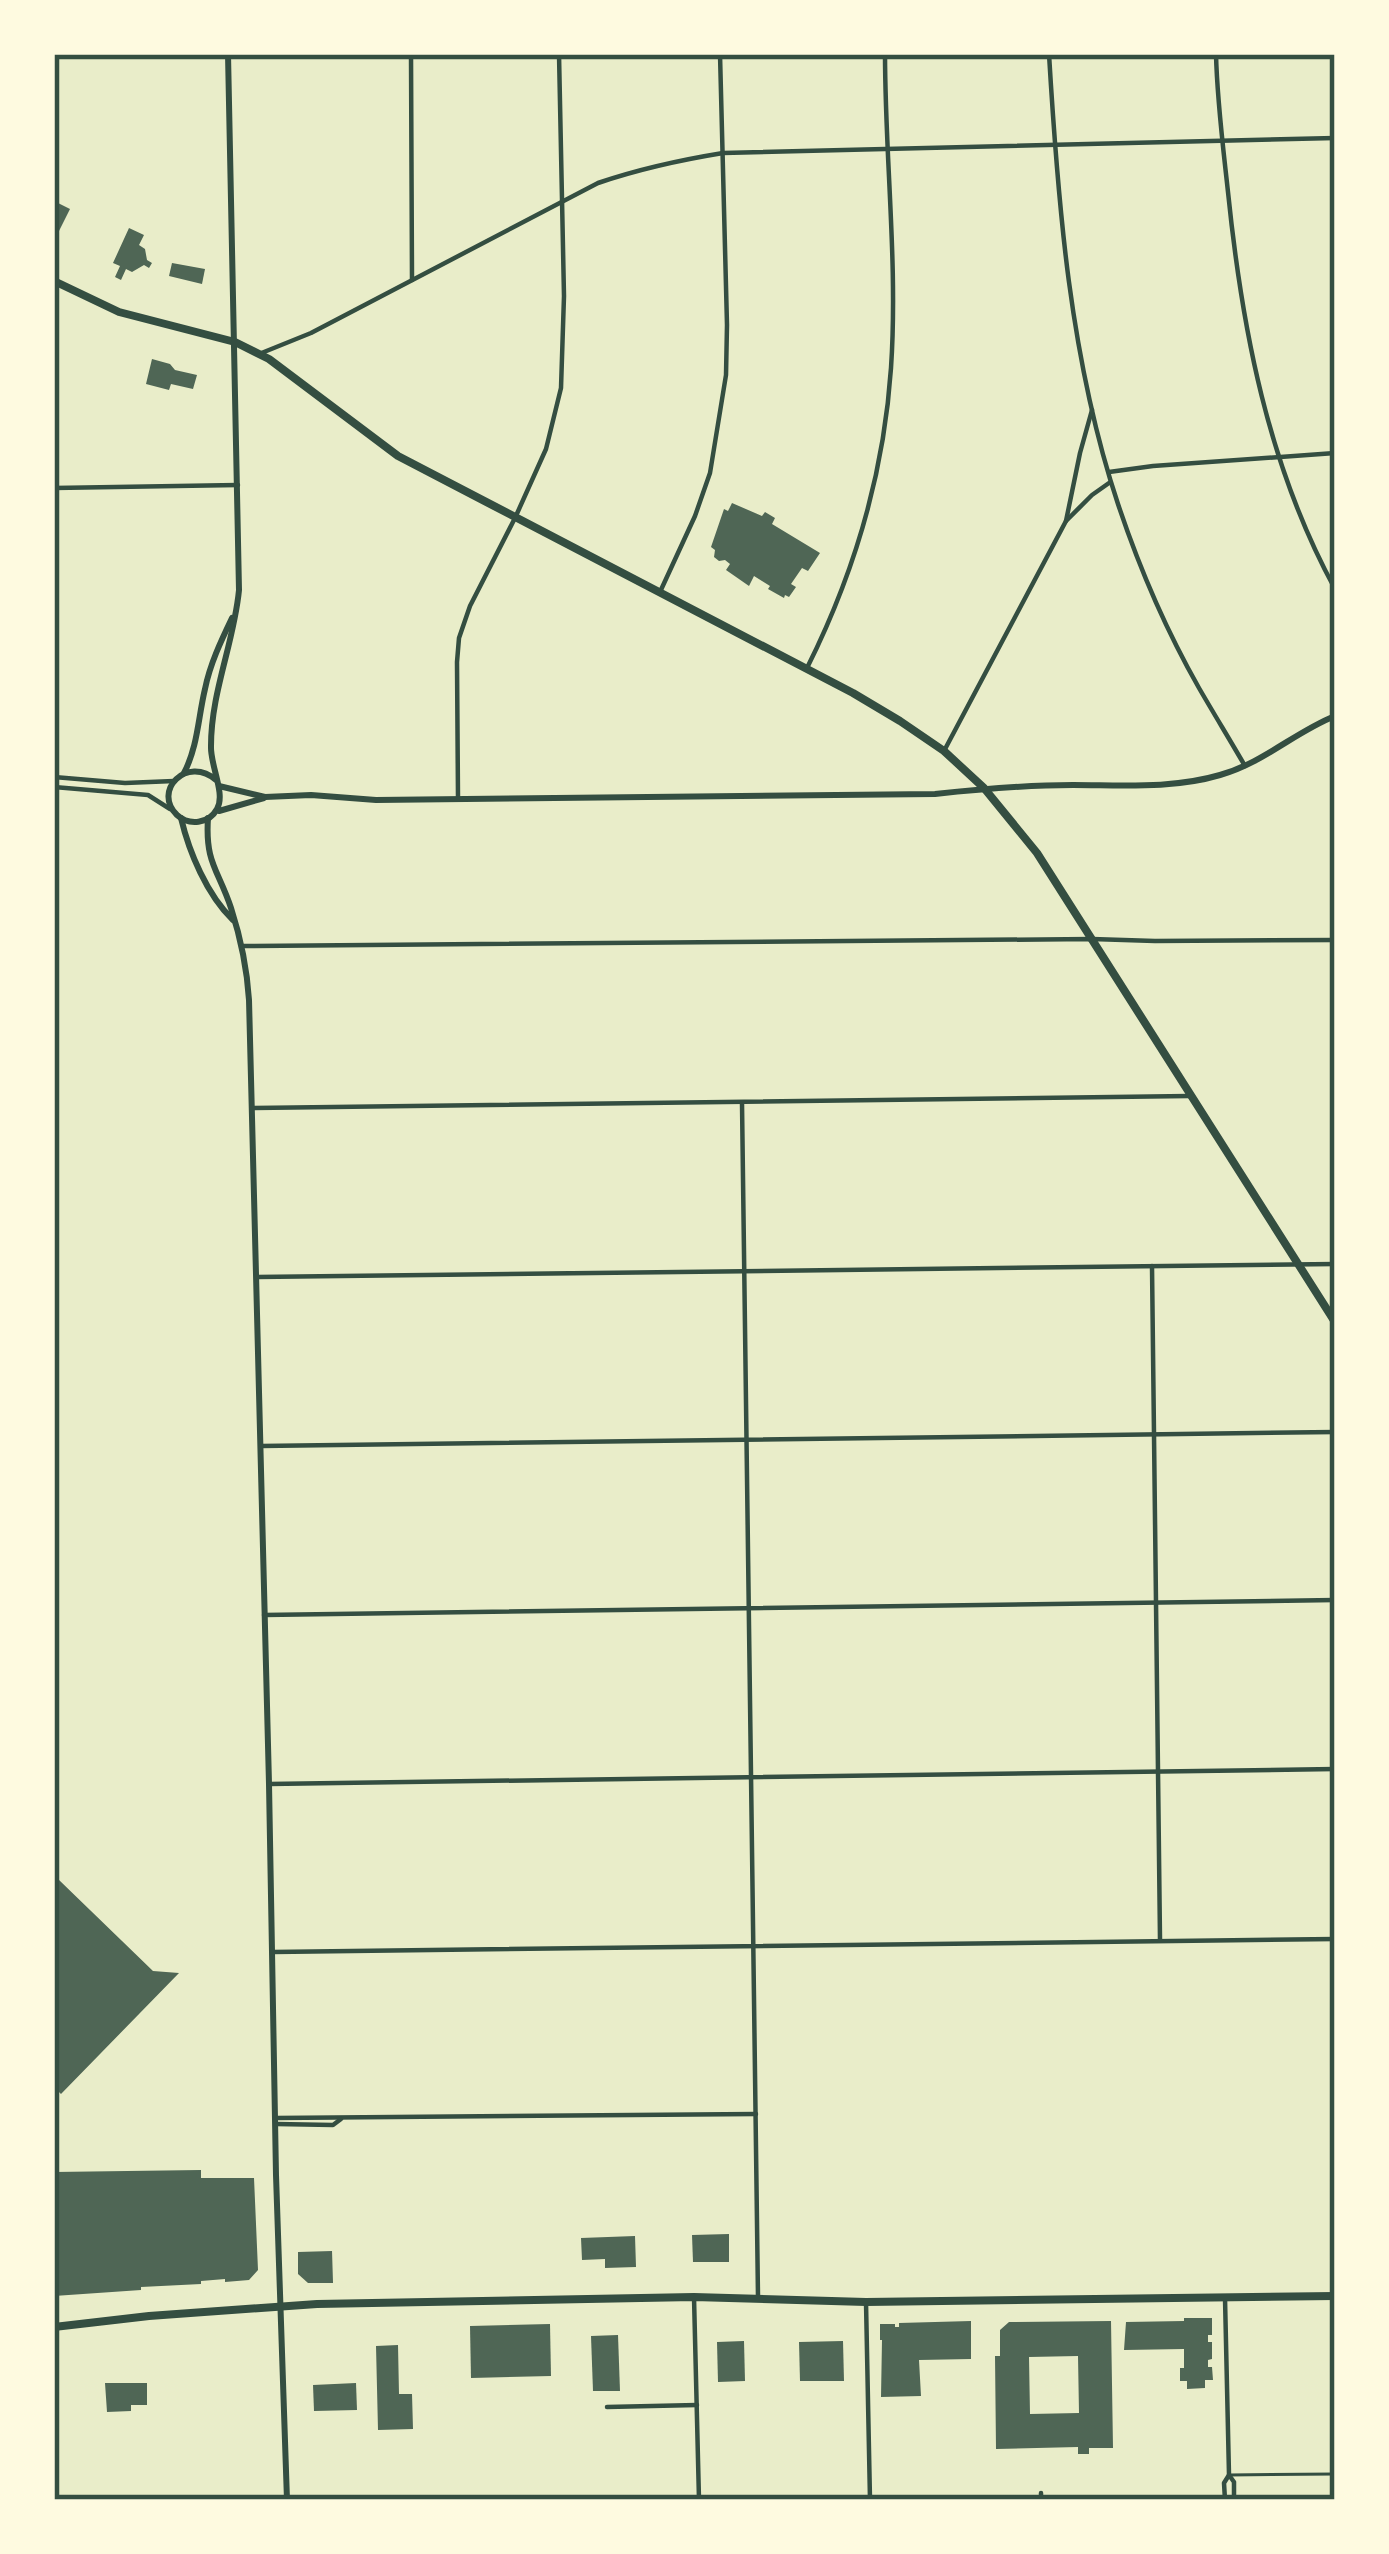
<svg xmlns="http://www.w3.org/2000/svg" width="1389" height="2554" font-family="'Open Sans',sans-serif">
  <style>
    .building { fill: #4f6655; fill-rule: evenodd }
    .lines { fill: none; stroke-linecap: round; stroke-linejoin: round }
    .service { stroke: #344e41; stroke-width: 3 }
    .pedestrian { stroke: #344e41; stroke-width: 4.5 }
    .minor { stroke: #344e41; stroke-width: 4.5 }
    .tertiary { stroke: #344e41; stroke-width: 6 }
    .secondary { stroke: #344e41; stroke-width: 8 }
    .primary { stroke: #344e41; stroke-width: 8 }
    .neatline { fill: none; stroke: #344e41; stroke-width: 4.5 }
  </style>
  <rect width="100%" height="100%" fill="#e9edc9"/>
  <g class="building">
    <path d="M54 201 70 209 54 241Z"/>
    <path d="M129 228 144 235 139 245 145 249 147 260 152 263 149 268 144 265 132 272 126 269 121 280 115 277 120 266 113 263Z"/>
    <path d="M172 263 205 269 202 284 169 276Z"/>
    <path d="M152 359 170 364 175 370 197 375 193 389 171 384 169 390 146 384Z"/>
    <path d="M732 503 762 516 765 512 775 518 772 524 820 553 808 571 802 568 791 584 796 587 789 597 785 595 784 598 768 589 770 586 754 576 749 586 726 570 730 564 725 560 719 561 714 557 715 550 711 547 724 509 728 511Z"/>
    <path d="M59 1880 153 1971 179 1973 61 2094 54 2087V1885Z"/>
    <path d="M201 2170V2178H254L258 2270 249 2280 225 2282V2279L201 2281V2284L141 2287V2290L54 2296V2172Z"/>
    <path d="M729 2234V2262H693L692 2235Z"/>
    <path d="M635 2236 636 2267 605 2268V2259L582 2260 581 2238Z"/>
    <path d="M332 2251 333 2283H308L298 2274V2252Z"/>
    <path d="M1184 2318H1212V2335H1208V2342H1212V2359L1208 2360V2367H1212L1213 2380H1205V2388L1187 2389V2381H1180V2368H1184V2349L1124 2350 1126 2322 1184 2321Z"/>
    <path d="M971 2321V2359L919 2360 921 2396 881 2397 882 2340H880V2324H895V2327H899V2323Z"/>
    <path d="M1111 2321 1113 2448H1089V2454H1078V2447L996 2449 995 2356H1000V2330L1009 2322ZM1078 2356 1079 2413 1030 2414 1029 2357Z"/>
    <path d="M550 2324 551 2376 471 2378 470 2326Z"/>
    <path d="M618 2335 620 2391H593L591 2336Z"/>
    <path d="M744 2341 745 2381 718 2382 717 2342Z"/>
    <path d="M843 2341 844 2381H800L799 2342Z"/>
    <path d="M398 2345 399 2394H412L413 2429 378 2430 376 2346Z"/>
    <path d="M105 2383H147V2405H131V2411L107 2412Z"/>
    <path d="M356 2383 357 2410 314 2411 313 2385Z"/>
  </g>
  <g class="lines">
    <path class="service" d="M1229 2475 1335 2474"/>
    <path class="pedestrian" d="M607 2407 697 2405"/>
    <g class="minor">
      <path d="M411 54 412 280"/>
      <path d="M1049 54C1058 204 1070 360 1118 504 1139 567 1166 630 1199 688 1214 714 1230 740 1245 766"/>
      <path d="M1216 54C1217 100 1223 146 1228 192 1242 329 1268 466 1335 589"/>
      <path d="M259 354 311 333 598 183C639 169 680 160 723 153L1335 138"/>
      <path d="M1109 472 1153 466 1335 453"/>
      <path d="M54 488 238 485"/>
      <path d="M1066 521 1080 453 1092 410"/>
      <path d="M660 592 695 516 710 473 726 375 727 325 720 54"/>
      <path d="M807 668C854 574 884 473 891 368 898 264 885 158 885 54"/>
      <path d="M944 751 1066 521 1092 495 1109 483"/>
      <path d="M54 777 125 783 174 781"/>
      <path d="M54 787 148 795 170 809"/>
      <path d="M458 798 457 662 459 638 470 606 515 518 546 449 561 388 564 296 559 54"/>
      <path d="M243 946 1092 939 1155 941 1335 940"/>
      <path d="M742 1103 758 2297"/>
      <path d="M252 1108 1189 1096"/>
      <path d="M1152 1266 1160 1939"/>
      <path d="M257 1277 1335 1264"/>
      <path d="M261 1446 1335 1432"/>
      <path d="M264 1615 1335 1600"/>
      <path d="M269 1784 1335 1769"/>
      <path d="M273 1952 1335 1939"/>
      <path d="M276 2118 756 2114"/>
      <path d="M276 2124 333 2125 341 2119"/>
      <path d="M694 2297 699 2500"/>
      <path d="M1225 2298 1229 2475 1224 2483 1225 2500"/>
      <path d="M866 2302 870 2500"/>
      <path d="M1229 2475 1234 2482V2500"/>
      <path d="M1041 2493V2500"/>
    </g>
    <g class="tertiary">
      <path d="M184 773C198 746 198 718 205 689 210 664 221 641 232 618"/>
      <path d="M216 780C187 755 152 791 177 815 189 826 209 824 217 809 226 794 210 765 211 746 211 692 234 643 239 590L228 54"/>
      <path d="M219 786 265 797 311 795 376 800 935 794C981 789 1026 785 1073 785 1122 785 1173 789 1220 775 1263 763 1295 732 1335 716"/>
      <path d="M219 811 264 798"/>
      <path d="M181 818C189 852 207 895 233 920"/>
      <path d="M208 818C205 863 218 869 231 908 241 939 247 968 249 1000L269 1784 276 2175 287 2500"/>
    </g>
    <path class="secondary" d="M54 281 119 312 235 342 269 359 398 456 853 693 900 721 944 751 984 788 1037 853 1335 1322"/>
    <path class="primary" d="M54 2327 149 2316 317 2304 694 2297 866 2302 1335 2296"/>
  </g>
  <rect width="1389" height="2554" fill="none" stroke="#fefae0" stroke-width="114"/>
  <rect x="57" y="57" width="1275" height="2440" class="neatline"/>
</svg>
